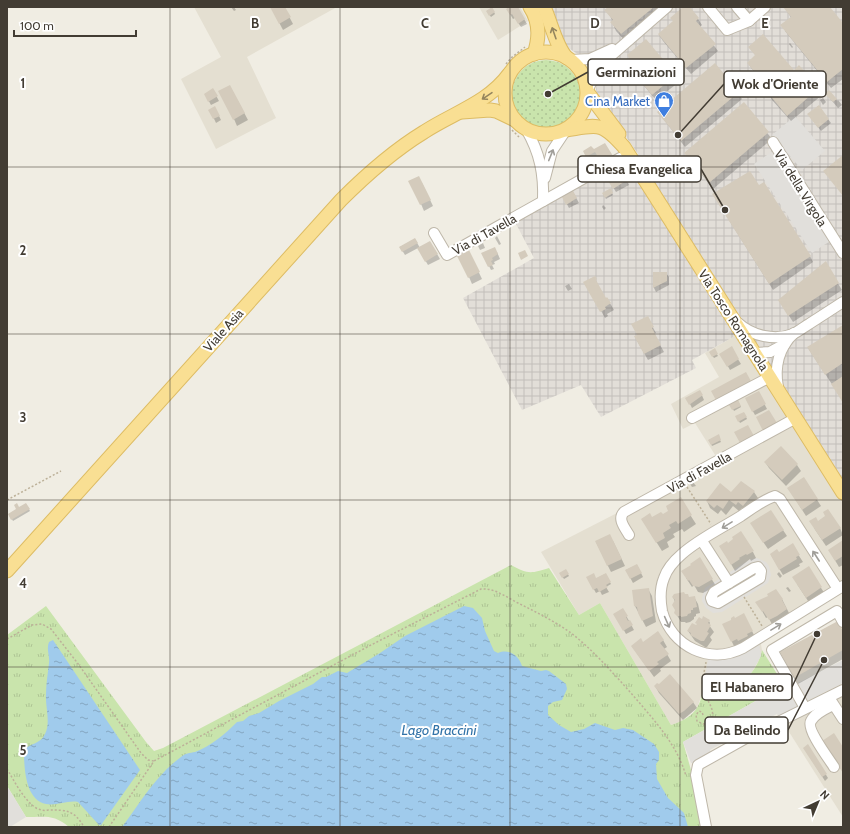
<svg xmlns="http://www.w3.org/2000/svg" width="850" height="834" font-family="Cabin,sans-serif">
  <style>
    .residential { fill: #e4dfd1 }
    .industrial { fill: url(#industrial-grid) }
    .grass { fill: url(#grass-dots) }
    .park { fill: url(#park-tufts) }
    .parking { fill: #e1dfdb }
    .water { fill: url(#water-ripples) }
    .shadow { fill: #0003 }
    .building { fill: #d4cbbc }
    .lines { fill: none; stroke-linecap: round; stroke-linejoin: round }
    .minor-casing { stroke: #beb7a9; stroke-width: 12 }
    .major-casing { stroke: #ddbc64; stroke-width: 15 }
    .path { stroke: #bcb098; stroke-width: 1.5; stroke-dasharray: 2 2; stroke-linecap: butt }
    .minor { stroke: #fff; stroke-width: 10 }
    .major { stroke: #f9df93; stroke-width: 13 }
    .oneway { stroke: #94855e }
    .oneway2 { stroke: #a09e99 }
    .grid { fill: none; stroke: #423c33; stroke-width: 1; stroke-opacity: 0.55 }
    .labels { text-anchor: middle; stroke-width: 4; stroke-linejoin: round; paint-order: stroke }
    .shop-label { font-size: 13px; fill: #366cbe; stroke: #fff; text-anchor: end }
    .street-label { font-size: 13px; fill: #423c33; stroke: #fff }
    .water-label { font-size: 14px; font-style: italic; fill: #3273a8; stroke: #fff }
    .grid-label { font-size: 13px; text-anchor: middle; font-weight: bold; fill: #423c33; stroke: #fff; stroke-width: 4; stroke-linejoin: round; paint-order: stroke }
    .leader { fill: none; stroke: #423c33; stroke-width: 1.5 }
    .callout-dot { fill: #423c33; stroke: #fff; stroke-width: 1.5 }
    .callout { fill: #fff; stroke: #423c33; stroke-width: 1.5 }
    .callout-label { font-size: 14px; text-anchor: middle; font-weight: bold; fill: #423c33 }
  </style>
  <defs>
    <pattern id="industrial-grid" width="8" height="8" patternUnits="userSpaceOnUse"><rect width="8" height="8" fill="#e2ded8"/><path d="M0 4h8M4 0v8" fill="none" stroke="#c3bfba"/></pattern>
    <pattern id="grass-dots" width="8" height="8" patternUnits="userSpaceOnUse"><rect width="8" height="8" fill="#c9e4ac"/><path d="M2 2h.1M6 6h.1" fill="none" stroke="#aec494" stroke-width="1.8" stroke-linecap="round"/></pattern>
    <pattern id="park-tufts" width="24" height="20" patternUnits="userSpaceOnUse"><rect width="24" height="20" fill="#c9e4ac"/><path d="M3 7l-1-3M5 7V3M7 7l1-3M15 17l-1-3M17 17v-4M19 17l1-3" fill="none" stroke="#aec494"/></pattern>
    <pattern id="water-ripples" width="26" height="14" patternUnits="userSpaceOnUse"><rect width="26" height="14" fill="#a0cbec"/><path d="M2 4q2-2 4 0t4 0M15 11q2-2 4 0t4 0" fill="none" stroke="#84a6c0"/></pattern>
  </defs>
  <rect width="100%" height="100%" fill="#f0ede3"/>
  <g class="residential">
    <path d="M194 7H337L247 57 276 118 216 149 181 79 221 57Z"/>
    <path d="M479 7H520L528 21 498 40Z"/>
    <path d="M735 336 843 503V580L759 633 762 650 761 656 752 672 738 686 726 693 718 695 702 694 697 708 680 722 671 725 600 603 579 615 541 552 619 512 717 458 695 423 683 429 671 404 719 377 705 353Z"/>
    <path d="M843 696V817L784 724Z"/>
  </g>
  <path class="industrial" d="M549 7H843V503L735 336 692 360 696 368 601 417 581 385 522 410 463 298 534 258 515 222 638 154 597 95 596 89 597 80 607 54 579 55 567 47Z"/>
  <circle class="grass" cx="546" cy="94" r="34"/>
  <path class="park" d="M511 565C528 574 530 574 549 568L579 615 600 603 671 725C687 720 699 712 702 694 707 694 712 695 718 695 738 693 759 669 762 650L784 685 683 742 693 777 704 827H69C54 814 45 817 26 817L7 786V635L46 606 146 742 154 751 163 748Z"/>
  <g class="parking">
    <path d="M795 116 825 151 802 170 772 135Z"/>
    <path d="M773 151 830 241 812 253 754 164Z"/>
    <path d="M757 558 766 562 769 566 771 575 768 583 722 612 713 613 706 608 702 601V597L705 588 749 560Z"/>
    <path d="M759 642 761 656 749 676 738 686 726 693 718 695 706 694 704 687 708 658Z"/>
    <path d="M843 660V683L807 701 798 683Z"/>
    <path d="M784 685 798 707 779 718 777 714 710 750 712 755 698 763H691L683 742Z"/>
    <path d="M7 786 26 817 10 827H7Z"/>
  </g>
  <g class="water">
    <path d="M464 606 473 608 482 618 485 631 494 651 498 653C509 648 519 656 522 666L541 671 546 670 549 671 566 684 567 689 562 700 553 702 548 706V715L559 725 571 732 584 729 595 723 615 730 623 728 633 730 654 744 659 752V760L656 764 657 779 668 798 684 813 688 827H122C140 803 156 775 181 757 185 753 190 753 195 752 211 746 225 734 237 722L243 721 249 716 259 713 279 701 313 684 322 677H326L338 671 347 673 380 653 405 636Z"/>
    <path d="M53 640 140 770 101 825H99L78 802C68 800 56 806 46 804 25 800 24 767 24 750 30 743 41 744 45 734 51 723 45 706 46 694 46 683 48 673 49 663 50 656 46 649 49 642Z"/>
  </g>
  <g class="shadow">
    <path d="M231 7H234L236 10 234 11Z"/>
    <path d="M271 7H284L293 24 283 30Z"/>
    <path d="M511 7H517L527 24 521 27 515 18 513 19 507 9Z"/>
    <path d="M608 7H669L626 42 616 31 612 22 613 21 606 10Z"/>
    <path d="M684 7H688L698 19 702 25 700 27 718 51 691 74 663 41 659 35 674 22Z"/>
    <path d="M785 7H828L843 25V79L831 88 785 31 791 18Z"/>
    <path d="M492 8 495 14 491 17 487 11Z"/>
    <path d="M790 43 793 47 792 48 789 44Z"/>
    <path d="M749 47 794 71 818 88 822 95 791 121 772 100 769 94 771 92 752 69 748 63 756 56Z"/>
    <path d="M626 62 675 75 679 82 656 100 629 68Z"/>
    <path d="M715 65 738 93 742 99 685 147 658 112Z"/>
    <path d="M213 90 219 101 211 105 205 94Z"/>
    <path d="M233 92 248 120 237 126 234 119Z"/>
    <path d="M827 95 836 99 837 101 838 100 842 105 838 108Z"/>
    <path d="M823 98 826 102 823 105 820 100Z"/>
    <path d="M744 104 772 139 713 189 685 153Z"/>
    <path d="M818 106 831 123 821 131 811 118Z"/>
    <path d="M215 108 221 120 216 123 210 110Z"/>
    <path d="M604 144 614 160 598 155 589 160 584 152 593 151Z"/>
    <path d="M621 171 629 185 616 192 608 179Z"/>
    <path d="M422 183 433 206 424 211 421 204Z"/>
    <path d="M572 190 579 203 569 208 562 195Z"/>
    <path d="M610 190 613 195 606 199 603 194Z"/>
    <path d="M717 201 810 256 813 262 773 290Z"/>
    <path d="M603 205 606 208 604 210 602 207Z"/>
    <path d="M497 236 501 244 499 245 495 238Z"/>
    <path d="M415 239 420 248 430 242 440 259 428 265 418 248 405 255 400 247Z"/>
    <path d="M483 243 485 248 480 250 478 246Z"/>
    <path d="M497 252 500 259 494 262 495 264 492 265 494 269 491 270 483 254Z"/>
    <path d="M472 258 482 279 472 284 469 277Z"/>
    <path d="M825 263 842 290 793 322 779 300Z"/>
    <path d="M654 273H666L669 277V285L656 292 654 288Z"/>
    <path d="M594 277 605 299 607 298 614 310 607 314 608 316 605 318 585 282Z"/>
    <path d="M569 284 572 289 568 291 565 286Z"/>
    <path d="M647 317 656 333 654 334 664 352 648 360 635 337 638 335Z"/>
    <path d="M843 326V401L808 348Z"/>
    <path d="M731 348 741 364 730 370 721 354Z"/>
    <path d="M714 350 718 356 714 358 710 352Z"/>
    <path d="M700 391 704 400 692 408 687 398Z"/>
    <path d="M758 392 767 409 755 415 746 399Z"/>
    <path d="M738 401 741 407 734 411 731 405Z"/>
    <path d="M744 413 747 419 740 423 737 417Z"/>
    <path d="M718 436 721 442 712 446 709 440Z"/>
    <path d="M781 448 797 465 801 471 786 486 769 468 765 462Z"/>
    <path d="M803 478 821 506 806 516 792 494Z"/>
    <path d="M693 482 696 486 692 487 690 484Z"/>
    <path d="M754 492 758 498 747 512 742 508 739 511 733 506 726 515 721 510 718 514 710 508 707 501 732 494Z"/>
    <path d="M680 499 696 524 684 532 682 529 673 534 675 537 667 542 669 547 662 551 647 527 670 511Z"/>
    <path d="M26 504 30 511 13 521 9 514Z"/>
    <path d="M826 516 840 528 843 535 826 546 814 528 818 522Z"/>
    <path d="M755 530H783L787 536 768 549Z"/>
    <path d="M613 541 625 566 611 572 596 542Z"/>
    <path d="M843 541V565L839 567 833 557Z"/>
    <path d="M728 544 753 552 756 558 751 561 750 559 735 571 724 552Z"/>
    <path d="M792 545 803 562 799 564 800 566 783 575 771 555 779 553Z"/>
    <path d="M699 559 716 586 703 593 698 592 694 585 692 587 686 578Z"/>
    <path d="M637 565 643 577 633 583 626 570Z"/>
    <path d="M808 568 825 594 810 604 797 584Z"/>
    <path d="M566 571 569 576 564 579 561 574Z"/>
    <path d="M779 572 782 576 780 578 777 574Z"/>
    <path d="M605 574 611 584 606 587 609 592 602 595 600 591 596 593 587 577 596 579Z"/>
    <path d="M788 587 791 591 789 592 786 588Z"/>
    <path d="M648 589 652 596 656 622 646 627 635 606Z"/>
    <path d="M673 597 689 598 694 597 698 604 700 613 696 614V616L694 617V619L690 622 686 623 685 622H681L675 612V602Z"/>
    <path d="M782 599 790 615 773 626 768 617 766 618 757 602Z"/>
    <path d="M623 610 634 630 626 634 615 614Z"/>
    <path d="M735 619 747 621 755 637 735 648 732 642Z"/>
    <path d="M709 621 710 623 709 625 714 632 710 637 712 640 707 647H705L695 641 688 631Z"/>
    <path d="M843 632V659L798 684 794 678Z"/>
    <path d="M663 640 667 647 664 649 671 661 660 669 661 671 654 677 636 652Z"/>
    <path d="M655 686 693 702 697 708 683 720 659 693Z"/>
    <path d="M808 746 828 778 825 781 804 748Z"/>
  </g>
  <g class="building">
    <path d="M270 7H285L291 17 279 24Z"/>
    <path d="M492 7 495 12 489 16 486 11Z"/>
    <path d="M509 7H518L525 19 518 24 512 14 510 15 506 9Z"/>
    <path d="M608 7H654L621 34 610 22 613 20 604 10Z"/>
    <path d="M683 7H690L699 18 696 21 716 44 686 68 658 34 673 21 670 18Z"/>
    <path d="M783 7H830L843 23V69L827 82 780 25 791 17Z"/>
    <path d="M763 34 794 70 799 65 819 88 787 116 768 93 771 91 747 63 755 55 748 47Z"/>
    <path d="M646 39 676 75 652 95 624 62 629 58 627 55Z"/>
    <path d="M715 63 739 92 681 141 657 112Z"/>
    <path d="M230 85 245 113 233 120 218 91Z"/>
    <path d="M213 88 218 96 208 102 204 94Z"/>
    <path d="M829 90 837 99 833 102 825 94Z"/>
    <path d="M744 102 769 132 709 183 684 153Z"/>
    <path d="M819 105 829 119 818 128 807 114Z"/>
    <path d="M215 106 220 116 213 119 208 110Z"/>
    <path d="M605 143 613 156 602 163 595 152 586 157 583 151 591 146 594 149Z"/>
    <path d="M843 155V196L823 171Z"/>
    <path d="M621 170 627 180 613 189 607 179Z"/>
    <path d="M750 171 759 185 764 182 811 256 769 284 712 194Z"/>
    <path d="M419 176 431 200 420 205 408 181Z"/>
    <path d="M611 188 613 193 605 198 602 193Z"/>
    <path d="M572 189 577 198 566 205 561 195Z"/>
    <path d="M415 238 418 243 402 252 399 247Z"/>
    <path d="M430 241 438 254 425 262 417 248Z"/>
    <path d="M495 247 498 254 492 258 493 260 491 261 493 265 488 267 481 253Z"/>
    <path d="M469 250 480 272 468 278 457 256Z"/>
    <path d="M525 250 528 256 521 260 518 253Z"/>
    <path d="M826 261 839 283 788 316 778 300Z"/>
    <path d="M653 272H667V281L653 288Z"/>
    <path d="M595 276 597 279 596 280 606 298 607 297 611 303 605 307 606 309 600 312 583 282Z"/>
    <path d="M648 316 654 327 652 328 661 345 644 354 634 336 637 335 631 324Z"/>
    <path d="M843 325V363L825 375 807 347Z"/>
    <path d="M732 346 739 359 727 367 719 354Z"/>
    <path d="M715 348 718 354 712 357 709 352Z"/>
    <path d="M746 372 752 383 717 402 711 391Z"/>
    <path d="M843 376V403L831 384Z"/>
    <path d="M700 390 703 395 689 405 685 398Z"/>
    <path d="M759 391 766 404 752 412 745 398Z"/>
    <path d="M738 400 741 406 732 410 729 405Z"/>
    <path d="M769 410 777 423 763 431 756 417Z"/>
    <path d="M744 412 747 417 738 422 735 416Z"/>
    <path d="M748 425 754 436 740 443 734 432Z"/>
    <path d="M719 434 721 440 711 445 708 440Z"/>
    <path d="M781 446 798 464 782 480 764 462Z"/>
    <path d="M804 477 818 499 802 510 787 488Z"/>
    <path d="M741 481 755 491 743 506 738 502 736 505 729 500 723 509 717 505 714 508 706 501 720 483 731 492Z"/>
    <path d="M681 497 692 515 678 524 676 521 669 525 671 528 663 533 665 538 656 543 641 519 650 513 652 517 661 512 663 514 668 511 666 506Z"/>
    <path d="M17 503 19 507 26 503 30 509 11 520 8 514 16 509 14 505Z"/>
    <path d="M828 509 841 528 822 540 809 521 816 517 818 521 825 516 823 512Z"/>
    <path d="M771 510 784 530 763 543 750 523Z"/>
    <path d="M741 531 754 551 747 555 746 554 739 558 740 559 731 565 719 546 727 541 728 543 733 539 732 537Z"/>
    <path d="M610 534 622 559 607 566 595 541Z"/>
    <path d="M843 540V556L835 561 828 550Z"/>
    <path d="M793 543 800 555 796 557 797 559 779 570 770 554 777 549 779 552Z"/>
    <path d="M700 557 713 579 699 587 693 586 689 580 688 581 681 571 691 565 690 564Z"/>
    <path d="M637 564 642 573 630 579 625 570Z"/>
    <path d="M809 566 822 587 806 598 792 577Z"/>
    <path d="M566 569 569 574 562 578 559 573Z"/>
    <path d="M594 573 596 578 606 573 611 582 606 585 608 587 599 592 597 588 593 590 586 577Z"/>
    <path d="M649 588 653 616 642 621 638 613 637 607 634 606 632 590Z"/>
    <path d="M776 589 783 599 782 600 787 609 777 616 769 620 763 611 762 612 755 602 768 596 767 594Z"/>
    <path d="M684 592 685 594H688L689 597 695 596 697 607 693 608V610H691V613L688 614 687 616 681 617V616H677L674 613 675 610 672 605 675 600 672 597 674 594Z"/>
    <path d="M623 608 628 616 626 617 628 621 630 620 633 625 623 631 613 614Z"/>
    <path d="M744 613 753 631 747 634 748 636 738 641 737 639 731 642 722 624 731 620V618L734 616 735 618Z"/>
    <path d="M703 616 710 620 708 623 711 625 707 632 709 633 704 641H701L690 635 691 633 687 631 692 623 696 625 697 624 695 623 699 617 702 619Z"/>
    <path d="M838 621 843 631V650L794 678 780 652Z"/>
    <path d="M658 631 664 640 660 643 669 654 657 662 659 664 649 671 631 646 641 638 643 642Z"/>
    <path d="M670 674 694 702 684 711 679 714 654 686 657 683 659 684Z"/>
    <path d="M834 733 843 747V773L822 741Z"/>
    <path d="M808 744 827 774 822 777 803 748Z"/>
  </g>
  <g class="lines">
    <g class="minor-casing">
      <g id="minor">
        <path d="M708 7 727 30 749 21 765 7"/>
        <path d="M737 7 749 21"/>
        <path d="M571 60 590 59 612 49"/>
        <path d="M588 89 598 69 605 61 667 7"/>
        <path d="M526 129C540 153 544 174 543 201"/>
        <path d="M773 142 843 253"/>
        <path d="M545 178 552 151 566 130"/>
        <path d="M434 233 447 255 620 158"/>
        <path d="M738 323C752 336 775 341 793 334 799 331 804 327 809 324 820 317 832 309 843 302"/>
        <path d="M756 353 770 352 785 344"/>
        <path d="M778 387C774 367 779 347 794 333"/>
        <path d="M692 418 770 377"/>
        <path d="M629 535C625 528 617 519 624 512L796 418"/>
        <path d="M702 541 729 583"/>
        <path d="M758 567 761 571 760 578 718 603 712 601 711 598 714 592 754 568Z"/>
        <path d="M838 589 780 499 775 496C763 500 751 509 741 516 722 528 699 539 682 554 675 560 667 569 664 578 660 588 660 600 662 611 672 647 710 665 743 648L843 586"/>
        <path d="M830 699 843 719"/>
        <path d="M833 705C825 709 815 713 811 721 806 729 829 759 834 767"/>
        <path d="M805 708 772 650 837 611 843 622"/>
        <path d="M706 827 696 775 698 765 748 737 843 690"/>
      </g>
    </g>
    <g class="major-casing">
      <g id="major">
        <path d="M530 7C540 22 540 37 534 54"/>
        <path d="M544 7C551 22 556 47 567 58"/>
        <circle cx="546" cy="93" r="41"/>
        <path d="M588 93 619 134"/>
        <path d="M462 112 490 110 496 111 515 120"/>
        <path d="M566 130C598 125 601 121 624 147L843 493"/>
        <path d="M7 571 341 200C367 174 393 151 424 132 453 113 488 103 509 74"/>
      </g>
    </g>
    <g class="path">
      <path d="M506 64 511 58 525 47"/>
      <path d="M512 130 519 137"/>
      <path d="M687 487 711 524"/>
      <path d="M7 500 61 471"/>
      <path d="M744 597 762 626"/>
      <path d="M7 639 32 625 42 624 51 629 79 665 141 753 148 760 154 761"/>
      <path d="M703 715 702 712 699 711 696 715 697 721 703 724 710 722C718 710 705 700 703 688 701 680 705 670 706 662"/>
      <path d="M7 769C15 782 23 799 36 808 40 810 44 811 48 810 67 810 74 810 84 827"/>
      <path d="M109 827 154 761 371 645 481 589C495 588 506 597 518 603 536 612 554 621 571 633 593 650 612 672 631 693 653 719 677 744 686 776"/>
    </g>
    <use href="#minor" class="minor"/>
    <use href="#major" class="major"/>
  </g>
  <defs><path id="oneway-shaft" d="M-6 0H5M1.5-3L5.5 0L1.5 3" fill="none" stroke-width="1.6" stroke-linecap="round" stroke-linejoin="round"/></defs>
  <g class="oneway">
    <use href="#oneway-shaft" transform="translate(554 33) rotate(-109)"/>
    <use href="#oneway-shaft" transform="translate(487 96) rotate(146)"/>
  </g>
  <g class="oneway2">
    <use href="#oneway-shaft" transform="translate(551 155) rotate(-68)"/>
    <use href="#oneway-shaft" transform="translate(727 525) rotate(148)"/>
    <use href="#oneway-shaft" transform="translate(816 556) rotate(-123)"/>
    <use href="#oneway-shaft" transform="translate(667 622) rotate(66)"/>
    <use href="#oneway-shaft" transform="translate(776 627) rotate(-31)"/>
  </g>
  <path class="grid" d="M170 7V827M340 7V827M510 7V827M680 7V827M7 167H843M7 334H843M7 500H843M7 667H843"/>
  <defs>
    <g id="shop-pin" transform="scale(1)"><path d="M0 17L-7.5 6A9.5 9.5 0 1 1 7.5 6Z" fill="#3f7fe0" stroke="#fff"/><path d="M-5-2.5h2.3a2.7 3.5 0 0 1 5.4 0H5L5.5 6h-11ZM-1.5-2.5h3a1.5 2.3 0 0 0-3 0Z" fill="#fff"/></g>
  </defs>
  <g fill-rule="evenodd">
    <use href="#shop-pin" x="664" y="101"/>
  </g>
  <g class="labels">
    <g class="shop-label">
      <text x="650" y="106">Cina Market</text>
    </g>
    <g class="street-label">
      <text transform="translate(801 188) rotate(58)" y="5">Via della Virgola</text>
      <text transform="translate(484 234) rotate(-29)" y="5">Via di Tavella</text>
      <text transform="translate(734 320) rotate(57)" y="5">Via Tosco Romagnola</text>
      <text transform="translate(223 330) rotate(-48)" y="5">Viale Asia</text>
      <text transform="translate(699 472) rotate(-29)" y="5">Via di Favella</text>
    </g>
    <g class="water-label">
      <text x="439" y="735">Lago Braccini</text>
    </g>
  </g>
  <g class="grid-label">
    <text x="255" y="28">B</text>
    <text x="425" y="28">C</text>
    <text x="595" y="28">D</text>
    <text x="765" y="28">E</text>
    <text x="23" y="88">1</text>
    <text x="23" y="255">2</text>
    <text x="23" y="422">3</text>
    <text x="23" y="588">4</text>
    <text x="23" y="755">5</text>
  </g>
  <path class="leader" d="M548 94L588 72M678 135L724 84M725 210L701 169M817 634L792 687M824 660L788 730"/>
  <g class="callout-dot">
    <circle cx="548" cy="94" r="4"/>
    <circle cx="678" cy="135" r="4"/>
    <circle cx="725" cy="210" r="4"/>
    <circle cx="817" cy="634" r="4"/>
    <circle cx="824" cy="660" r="4"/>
  </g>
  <g class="callout">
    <rect x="588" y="59" width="96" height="26" rx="4"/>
    <rect x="724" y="71" width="102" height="26" rx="4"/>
    <rect x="578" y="156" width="123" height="26" rx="4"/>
    <rect x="702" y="674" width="90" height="26" rx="4"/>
    <rect x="705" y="717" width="83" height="26" rx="4"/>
  </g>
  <g class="callout-label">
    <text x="636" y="77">Germinazioni</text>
    <text x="775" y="89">Wok d'Oriente</text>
    <text x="639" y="174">Chiesa Evangelica</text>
    <text x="747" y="692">El Habanero</text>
    <text x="747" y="735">Da Belindo</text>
  </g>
  <rect width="850" height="834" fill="none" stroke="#423c33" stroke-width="16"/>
  <g transform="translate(818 802) rotate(44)" stroke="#ffffff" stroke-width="3" paint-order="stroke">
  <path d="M0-3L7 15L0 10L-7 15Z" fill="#423c33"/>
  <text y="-6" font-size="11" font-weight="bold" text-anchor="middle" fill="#423c33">N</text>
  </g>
  <path d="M14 30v6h122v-6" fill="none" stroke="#423c33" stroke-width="2"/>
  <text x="20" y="30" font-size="12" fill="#423c33" stroke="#ffffff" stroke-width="3" paint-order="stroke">100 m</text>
</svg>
